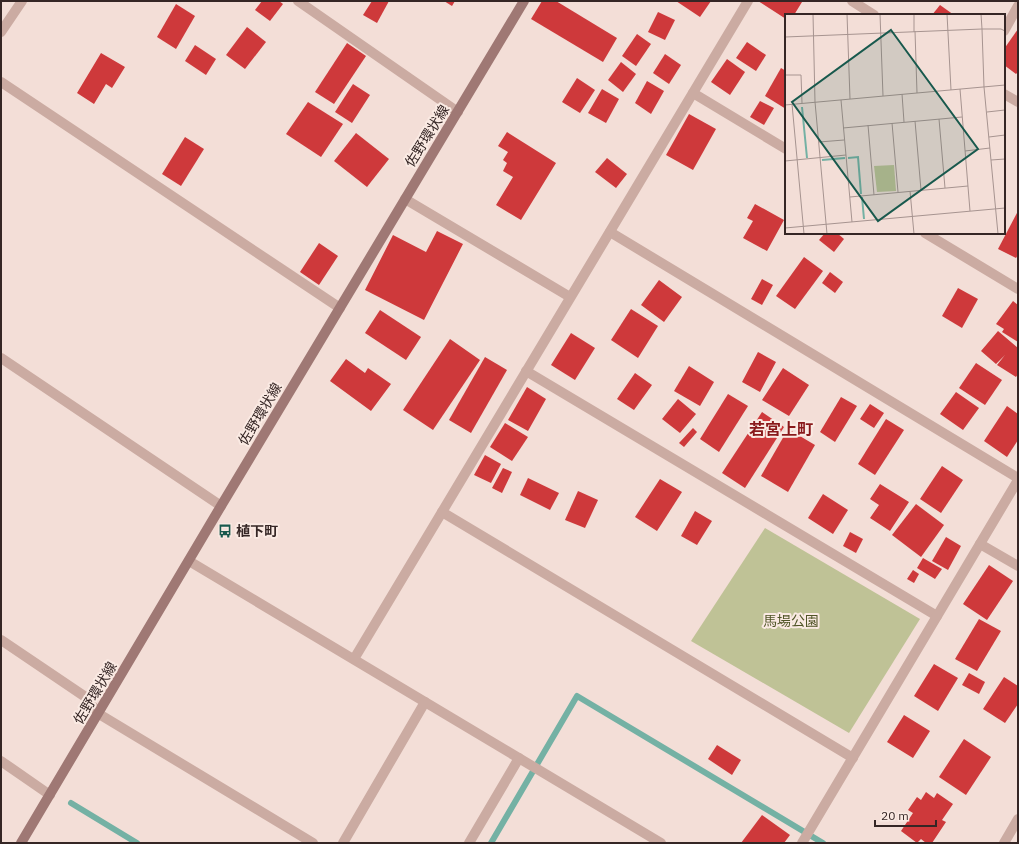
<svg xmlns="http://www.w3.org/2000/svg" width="1019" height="844" font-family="'IBM Plex Sans','Noto Sans JP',sans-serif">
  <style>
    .green { fill: #bfc296 }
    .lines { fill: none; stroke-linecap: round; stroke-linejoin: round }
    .stream { stroke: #74b1a4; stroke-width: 6 }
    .building { fill: #ce393b }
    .minor { stroke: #cbaba2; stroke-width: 10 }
    .tertiary { stroke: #cbaba2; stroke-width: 10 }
    .secondary { stroke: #9f7874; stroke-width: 10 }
    .labels { text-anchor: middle; stroke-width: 4; stroke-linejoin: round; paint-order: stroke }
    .street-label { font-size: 14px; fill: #352625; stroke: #faeae3 }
    .poi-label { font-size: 14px; font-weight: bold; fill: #352625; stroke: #faeae3; text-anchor: start }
    .park-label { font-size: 14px; fill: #505527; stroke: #faeae3 }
    .quarter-label { font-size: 16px; font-weight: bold; fill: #89191b; stroke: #faeae3 }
    .inset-river { fill: none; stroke: #74b1a4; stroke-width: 2 }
    .inset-road { fill: none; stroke: #a79490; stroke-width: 1 }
    .view { fill: #18594d; fill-opacity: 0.15; stroke: #18594d; stroke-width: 2 }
    .inset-edge { fill: none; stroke: #352625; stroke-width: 2 }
  </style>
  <rect width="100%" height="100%" fill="#f3ded7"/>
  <path class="green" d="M765 528 920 619 849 733 691 641Z"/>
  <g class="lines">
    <g class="stream">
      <path d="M71 803 137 843"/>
      <path d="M491 843 577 696 823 843"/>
    </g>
  </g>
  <g class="building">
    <path d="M262 1H279L283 4 270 21 255 10Z"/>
    <path d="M372 1H389L377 23 363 15Z"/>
    <path d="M444 1H455L452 6Z"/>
    <path d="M542 1H556L617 38 603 62 531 19Z"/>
    <path d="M676 1H711L700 17Z"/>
    <path d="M758 1H800L802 2 794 15H786V19Z"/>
    <path d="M176 4 195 16 176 49 157 37Z"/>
    <path d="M940 5 954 15H932Z"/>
    <path d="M658 12 675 20 665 40 648 32Z"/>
    <path d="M247 27 266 42 245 69 226 55Z"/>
    <path d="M1018 29V72L1016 74 1004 65V49Z"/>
    <path d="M637 34 651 44 636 66 622 56Z"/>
    <path d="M747 42 766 55 756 71 736 58Z"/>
    <path d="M347 43 366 56 334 104 315 92Z"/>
    <path d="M195 45 216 59 206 75 185 61Z"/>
    <path d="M101 53 125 67 112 88 106 84 94 104 77 93Z"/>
    <path d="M665 54 681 65 669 84 653 73Z"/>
    <path d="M727 59 745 72 730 95 711 82Z"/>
    <path d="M621 62 636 74 623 92 608 80Z"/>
    <path d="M781 68 786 71V109L765 96Z"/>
    <path d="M577 78 595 90 580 113 562 102Z"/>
    <path d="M647 81 664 91 651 114 635 103Z"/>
    <path d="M353 84 370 95 352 123 335 112Z"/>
    <path d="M602 89 619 99 606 123 588 113Z"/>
    <path d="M760 101 774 108 764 125 750 117Z"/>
    <path d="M308 102 343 124 321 157 286 134Z"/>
    <path d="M689 114 716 129 693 170 666 155Z"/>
    <path d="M507 132 556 163 521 220 496 205 513 177 503 171 507 163 503 160 508 152 498 146Z"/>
    <path d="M356 133 389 159 367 187 334 161Z"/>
    <path d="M185 137 204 149 181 186 162 174Z"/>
    <path d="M607 158 627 174 616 188 595 172Z"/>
    <path d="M755 204 784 220 767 251 743 238 753 221 747 218Z"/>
    <path d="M1018 211V255L1016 258 998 249Z"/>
    <path d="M437 231 463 244 424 320 365 290 393 235 426 252Z"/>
    <path d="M825 233H837L844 239 834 252 819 240Z"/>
    <path d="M319 243 338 256 319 285 300 272Z"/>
    <path d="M804 257 823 271 795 309 776 296Z"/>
    <path d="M830 272 843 282 835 293 822 283Z"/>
    <path d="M762 279 773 285 762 305 751 299Z"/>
    <path d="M659 280 682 297 664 322 641 305Z"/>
    <path d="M958 288 978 299 962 328 942 316Z"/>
    <path d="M1013 301 1018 305V342L1002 332 1004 329 996 324Z"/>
    <path d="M631 309 658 326 638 358 611 340Z"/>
    <path d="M380 310 421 337 406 360 365 333Z"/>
    <path d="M998 331 1018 348V374L1016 377 997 365 1005 355 996 364 981 351Z"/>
    <path d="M571 333 595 348 575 380 551 365Z"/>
    <path d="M450 339 480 360 433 430 403 410Z"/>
    <path d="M758 352 776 362 760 392 742 382Z"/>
    <path d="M485 357 507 370 471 433 449 420Z"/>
    <path d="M346 359 365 373 368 368 391 384 371 411 330 381Z"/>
    <path d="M976 363 1002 380 985 405 959 388Z"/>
    <path d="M689 366 714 382 700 406 674 391Z"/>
    <path d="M783 368 809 385 789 416 762 400Z"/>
    <path d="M635 373 652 385 634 410 617 399Z"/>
    <path d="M527 387 546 399 528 431 508 420Z"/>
    <path d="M956 392 979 408 963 430 940 414Z"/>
    <path d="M728 394 748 406 719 452 700 439Z"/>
    <path d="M841 397 857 406 835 442 820 432Z"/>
    <path d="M678 399 696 414 680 433 662 419Z"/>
    <path d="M870 404 884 413 874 428 860 419Z"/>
    <path d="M1007 406 1018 414V440L1007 457 984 441Z"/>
    <path d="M762 412 784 427 745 488 722 473Z"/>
    <path d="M886 419 904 430 875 475 858 464Z"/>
    <path d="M505 423 528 437 512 461 490 447Z"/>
    <path d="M693 428 697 432 684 447 679 443Z"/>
    <path d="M788 429 815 445 788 492 761 476Z"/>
    <path d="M485 455 501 464 491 483 474 475Z"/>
    <path d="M942 466 963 480 941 513 920 499Z"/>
    <path d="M503 468 512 472 502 493 492 488Z"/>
    <path d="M528 478 559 493 550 510 520 495Z"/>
    <path d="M660 479 682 492 657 531 635 517Z"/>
    <path d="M880 484 909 502 890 531 870 518 879 505 870 499Z"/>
    <path d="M578 491 598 500 585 528 565 520Z"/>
    <path d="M823 494 848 510 833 534 808 518Z"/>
    <path d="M916 504 944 525 921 557 892 535Z"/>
    <path d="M695 511 712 521 697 545 681 536Z"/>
    <path d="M850 532 863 539 856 553 843 546Z"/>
    <path d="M946 537 961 546 948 570 932 561Z"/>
    <path d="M923 558 942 569 935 579 917 568Z"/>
    <path d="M989 565 1013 581 987 620 963 604Z"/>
    <path d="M913 570 919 574 914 583 907 579Z"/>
    <path d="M979 619 1001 631 977 671 955 659Z"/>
    <path d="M934 664 958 678 938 711 914 696Z"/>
    <path d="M969 673 985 682 979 694 962 685Z"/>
    <path d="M1004 677 1018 686V704L1005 723 983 709Z"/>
    <path d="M904 715 930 731 913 758 887 742Z"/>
    <path d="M964 739 991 757 966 795 939 777Z"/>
    <path d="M717 745 741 760 732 775 708 759Z"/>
    <path d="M926 792 934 798 937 793 953 804 942 820 946 822 932 843H926L921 839 917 843 901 831 913 813 908 810 917 797 921 800Z"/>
    <path d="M762 815 790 835 784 843H741Z"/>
  </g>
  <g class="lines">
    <g class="minor">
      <path d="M298 1 458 112"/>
      <path d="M852 1 874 15"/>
      <path d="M1004 31 1018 6"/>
      <path d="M1 32 22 1"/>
      <path d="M1 82 340 308"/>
      <path d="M693 93 786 149"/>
      <path d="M1004 94 1018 102"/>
      <path d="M405 199 570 297"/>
      <path d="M610 232 1018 478"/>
      <path d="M925 233 1018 289"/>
      <path d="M1 358 221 506"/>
      <path d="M526 371 937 616"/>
      <path d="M442 512 853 758"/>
      <path d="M980 544 1018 566"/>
      <path d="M189 561 661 843"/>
      <path d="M1 640 84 696 99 714"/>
      <path d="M354 659 748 1"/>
      <path d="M1 761 50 795"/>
      <path d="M343 843 425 702"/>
      <path d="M469 843 519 758"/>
      <path d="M802 843 1018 480"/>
    </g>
    <g class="tertiary">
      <path d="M99 714 313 843"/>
      <path d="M1004 843 1018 819"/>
    </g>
    <path class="secondary" d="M21 843 221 506 524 1"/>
  </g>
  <defs>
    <g id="bus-bare" transform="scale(1.08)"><path d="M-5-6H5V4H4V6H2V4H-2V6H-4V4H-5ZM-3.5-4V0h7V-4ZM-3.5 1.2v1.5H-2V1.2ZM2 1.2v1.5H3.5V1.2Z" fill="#18594d" stroke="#faeae3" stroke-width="2.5" paint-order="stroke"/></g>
  </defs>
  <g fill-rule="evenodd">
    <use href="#bus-bare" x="225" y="531"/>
  </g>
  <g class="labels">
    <g class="street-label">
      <text transform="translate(427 136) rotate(-58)" y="5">佐野環状線</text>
      <text transform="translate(260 414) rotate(-59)" y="5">佐野環状線</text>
      <text transform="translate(95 693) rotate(-59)" y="5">佐野環状線</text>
    </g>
    <g class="poi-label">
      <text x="236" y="536">植下町</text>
    </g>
    <g class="park-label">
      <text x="791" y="626">馬場公園</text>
    </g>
    <g class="quarter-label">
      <text x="781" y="435">若宮上町</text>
    </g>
  </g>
  <g transform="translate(785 14)">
    <rect width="220" height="220" fill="#f3ded7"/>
    <path d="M109 151 111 177 92 178 89 152Z" fill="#bfc296"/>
    <path class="inset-river" d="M17 93 22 144M63 144 73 143 76 180M37 146 60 144M77 183 79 205"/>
    <path class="inset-road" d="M28 0 30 88 42 220M62 0 65 85M95 0 98 82M129 0V18M162 0 166 76M196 0 197 15H216L220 17M130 17 132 79M0 23 197 15 199 73 213 220M0 61H16L17 89M175 75 185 197M117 80 119 108M56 86 67 208M7 90 19 220M0 91 220 71M202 98 220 96M154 105 160 174M130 107 136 176M107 109 113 178M83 111 89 181M58 114 177 103M204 123 220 121M34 128 59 126M180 137 205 134M206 146 220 145M0 147 61 141M125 177 129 220M65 183 183 172M0 214 220 194"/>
    <path class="view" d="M106 16 193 135 93 207 7 88Z"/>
    <rect width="220" height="220" class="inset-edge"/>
  </g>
  <rect width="1019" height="844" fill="none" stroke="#352625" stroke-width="4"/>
  <path d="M875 820v6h61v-6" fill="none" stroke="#352625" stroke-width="2"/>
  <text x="881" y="820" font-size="12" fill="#352625" stroke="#faeae3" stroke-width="3" paint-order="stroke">20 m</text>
</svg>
